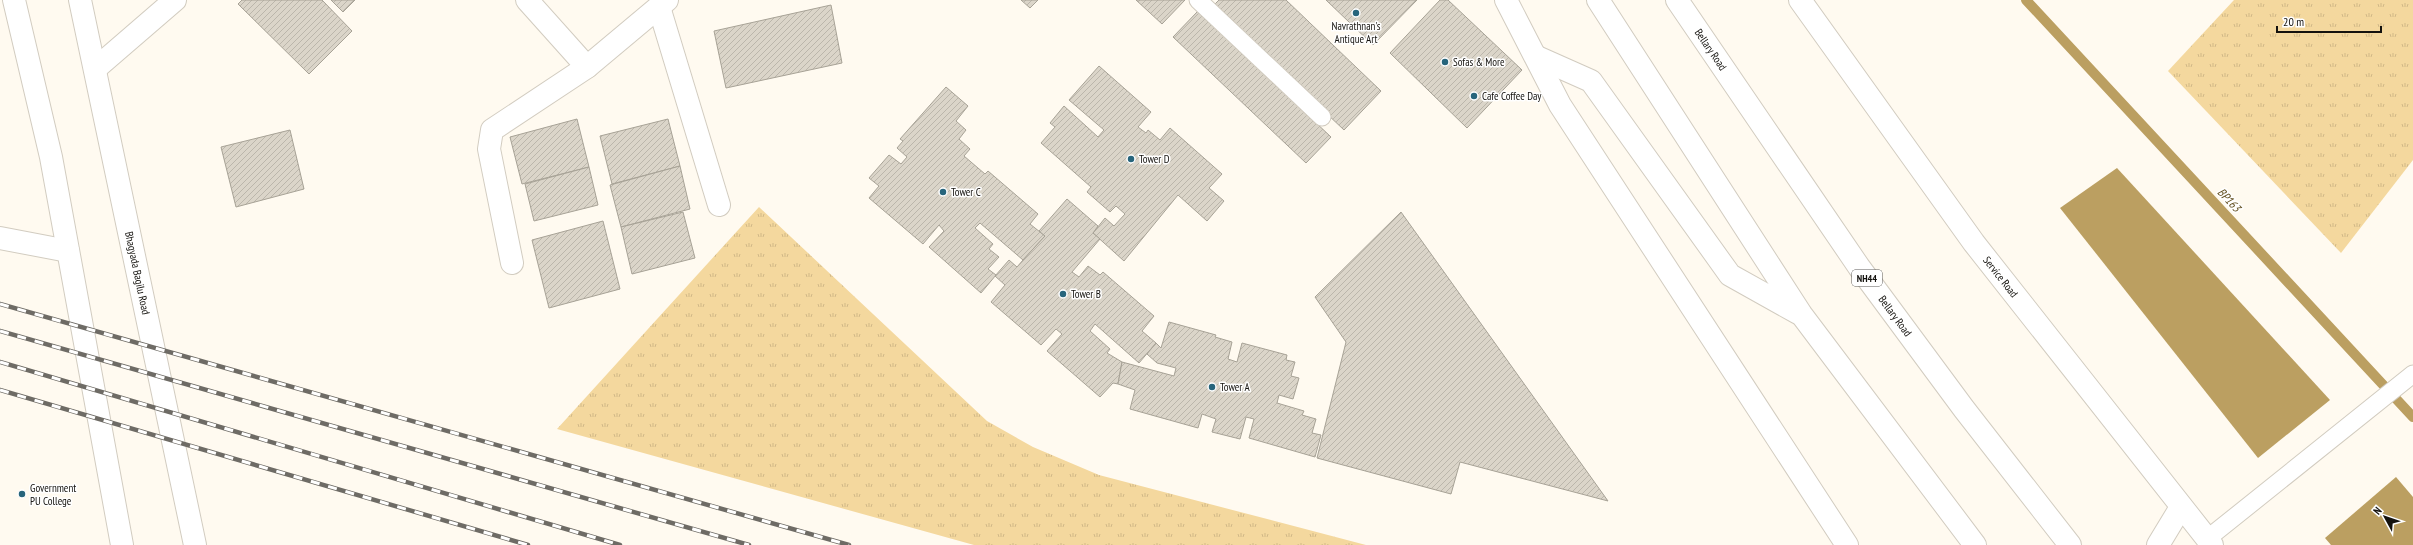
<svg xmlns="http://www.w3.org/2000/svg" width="2413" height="545" font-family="'PT Sans Narrow',sans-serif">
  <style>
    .grass { fill: url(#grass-tufts) }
    .water { fill: #bb9f61 }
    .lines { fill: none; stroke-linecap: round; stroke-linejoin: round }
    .stream { stroke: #bb9f61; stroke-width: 10 }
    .building { fill: url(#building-hatch); stroke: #a7a296 }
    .service-casing { stroke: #d2ccc0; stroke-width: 19 }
    .minor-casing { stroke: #d2ccc0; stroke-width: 24 }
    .secondary-casing { stroke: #d2ccc0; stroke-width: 24 }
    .trunk-casing { stroke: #d2ccc0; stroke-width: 24 }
    .service { stroke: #fff; stroke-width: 17 }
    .minor { stroke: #fff; stroke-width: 22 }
    .secondary { stroke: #fff; stroke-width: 22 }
    .trunk { stroke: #fff; stroke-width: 22 }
    .rail-casing { stroke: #6e6b65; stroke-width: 4.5 }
    .rail { stroke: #fff; stroke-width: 3; stroke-dasharray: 9; stroke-linecap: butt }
    .poi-dot { fill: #27657c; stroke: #fff; stroke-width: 1.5 }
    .labels { text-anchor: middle; stroke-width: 3; stroke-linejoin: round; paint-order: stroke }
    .shield { fill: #fff; stroke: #5a5956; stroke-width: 1 }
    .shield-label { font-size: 10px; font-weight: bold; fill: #14120e }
    .poi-label { font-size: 11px; fill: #14120e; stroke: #fff; text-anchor: start }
    .street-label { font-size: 11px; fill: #14120e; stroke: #fff }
    .water-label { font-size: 12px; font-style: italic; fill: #614d1d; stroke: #fff }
  </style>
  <defs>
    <pattern id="grass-tufts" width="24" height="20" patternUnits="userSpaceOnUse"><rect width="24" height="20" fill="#f4d89e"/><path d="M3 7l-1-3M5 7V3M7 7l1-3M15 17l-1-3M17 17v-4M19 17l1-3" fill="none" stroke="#d0b887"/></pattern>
    <pattern id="building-hatch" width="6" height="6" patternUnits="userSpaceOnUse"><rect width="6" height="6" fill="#dbd5c9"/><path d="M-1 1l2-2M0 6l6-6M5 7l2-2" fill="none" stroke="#bbb6ab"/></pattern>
  </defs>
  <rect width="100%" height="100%" fill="#fffaf0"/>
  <g class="grass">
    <path d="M2234 0H2413V160L2341 253 2168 71Z"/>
    <path d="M759 207 987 421 1033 447 1099 475 1366 545H974L557 429Z"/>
  </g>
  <g class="water">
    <path d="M2117 168 2330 400 2258 458 2060 208Z"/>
    <path d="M2396 477 2413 497V545H2331L2325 538Z"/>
  </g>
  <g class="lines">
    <path class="stream" d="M2026 0 2413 417"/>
  </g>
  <g class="building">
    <path d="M242 0H322L352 31 309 74 238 4Z"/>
    <path d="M331 0H355L343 12Z"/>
    <path d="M1021 0H1038L1030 8Z"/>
    <path d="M1136 0H1185L1162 24Z"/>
    <path d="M1219 0H1286L1381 91 1344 130 1213 6Z"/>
    <path d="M1326 0H1417L1373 45Z"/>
    <path d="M1440 0H1448L1522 70 1467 128 1390 53Z"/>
    <path d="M831 5 842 63 726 88 714 31Z"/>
    <path d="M1198 11 1331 137 1306 163 1173 37Z"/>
    <path d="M1099 66 1151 112 1138 127 1146 133 1148 130 1160 140 1170 128 1222 174 1209 188 1224 201 1207 221 1178 195 1124 261 1093 233 1105 218 1114 226 1125 214 1116 206 1110 212 1087 192 1091 187 1041 143 1055 127 1050 123 1064 106 1098 137 1104 130 1069 100Z"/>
    <path d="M946 87 968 106 956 121 966 130 959 139 970 149 964 156 985 174 988 171 1038 214 1030 224 1045 236 1023 260 980 223 975 228 993 244 989 249 999 257 988 269 996 275 981 293 929 247 944 231 939 225 923 244 869 198 879 186 869 178 889 155 901 164 907 157 897 148 903 141 900 139Z"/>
    <path d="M577 119 589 167 522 184 510 137Z"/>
    <path d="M668 119 680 166 612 184 600 136Z"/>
    <path d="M290 130 304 189 236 207 221 147Z"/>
    <path d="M680 166 690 209 621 227 610 185Z"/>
    <path d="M589 167 598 205 534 221 525 184Z"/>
    <path d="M1067 199 1098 226 1093 233 1100 239 1072 272 1079 277 1088 266 1100 275 1103 272 1154 316 1142 331 1156 343 1139 363 1095 324 1090 331 1110 349 1107 353 1122 362 1118 384 1113 383 1100 397 1047 351 1062 334 1056 329 1041 345 991 302 1005 285 995 276 1009 260 1017 267 1023 260 1045 236 1039 231Z"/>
    <path d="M683 212 695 258 632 274 621 227Z"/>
    <path d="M1401 212 1608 501 1460 462 1451 494 1317 458 1346 342 1315 297Z"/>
    <path d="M603 221 620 289 549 308 532 240Z"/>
    <path d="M1169 322 1216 335 1215 337 1232 342 1228 359 1237 362 1242 343 1287 355 1286 360 1295 362 1291 376 1299 378 1293 399 1279 395 1277 403 1304 411 1302 415 1316 419 1312 433 1321 435 1315 457 1249 438 1254 419 1246 417 1240 439 1212 432 1216 419 1202 414 1198 428 1130 409 1135 390 1118 384 1122 362 1174 376 1176 368 1157 363 1147 354 1156 343 1161 348Z"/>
  </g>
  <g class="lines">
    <g class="service-casing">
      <g id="service">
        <path d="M1198 0 1322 117"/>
        <path d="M2207 539 2413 374"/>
      </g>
    </g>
    <g class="minor-casing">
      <g id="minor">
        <path d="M527 0 587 67 667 0"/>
        <path d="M659 7 719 205"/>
        <path d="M95 69 175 0"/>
        <path d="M0 238 68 251"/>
        <path d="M512 263 489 149 492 130 587 67"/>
      </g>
    </g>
    <g class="secondary-casing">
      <g id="secondary">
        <path d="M14 0 51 157 122 545"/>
        <path id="s1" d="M80 0 195 545"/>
        <path d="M1506 0 1560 105 1847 545"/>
        <path id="s2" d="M1800 0 1974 243 2212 545"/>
      </g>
    </g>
    <g class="trunk-casing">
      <g id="trunk">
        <path d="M1598 0 1801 314 1975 545"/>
        <path id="s3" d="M1677 0 1859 267 1964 409 2070 545"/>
        <path d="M1537 57 1591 81 1730 275 1798 313"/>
        <path d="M2158 545 2181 507"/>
      </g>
    </g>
    <use href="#service" class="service"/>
    <use href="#minor" class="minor"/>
    <use href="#secondary" class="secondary"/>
    <use href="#trunk" class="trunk"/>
    <g class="rail-casing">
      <g id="rail">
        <path d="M0 304 849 545"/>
        <path d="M0 331 749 545"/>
        <path d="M0 362 620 545"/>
        <path d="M0 390 528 545"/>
      </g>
    </g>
    <use href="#rail" class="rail"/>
  </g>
  <g class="poi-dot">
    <circle cx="1356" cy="13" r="4"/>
    <circle cx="1445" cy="62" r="4"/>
    <circle cx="1474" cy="96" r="4"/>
    <circle cx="1131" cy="159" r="4"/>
    <circle cx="943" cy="192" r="4"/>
    <circle cx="1063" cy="294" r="4"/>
    <circle cx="1212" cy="387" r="4"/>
    <circle cx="22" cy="494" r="4"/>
  </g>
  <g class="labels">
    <rect class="shield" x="1852" y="270" width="30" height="16" rx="3"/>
    <g class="shield-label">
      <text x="1867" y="282">NH44</text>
    </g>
    <g class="poi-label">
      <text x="1356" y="30" text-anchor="middle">Navrathnan's<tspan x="1356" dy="13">Antique Art</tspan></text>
      <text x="1453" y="66">Sofas &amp; More</text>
      <text x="1482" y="100">Cafe Coffee Day</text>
      <text x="1139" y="163">Tower D</text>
      <text x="951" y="196">Tower C</text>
      <text x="1071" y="298">Tower B</text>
      <text x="1220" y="391">Tower A</text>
      <text x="30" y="492">Government<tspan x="30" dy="13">PU College</tspan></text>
    </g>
    <g class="street-label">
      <text dy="4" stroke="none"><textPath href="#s3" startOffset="60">Bellary Road</textPath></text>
      <text dy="4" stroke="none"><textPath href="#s1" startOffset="279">Bhagyada Bagilu Road</textPath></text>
      <text dy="4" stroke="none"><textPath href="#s2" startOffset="342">Service Road</textPath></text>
      <text dy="4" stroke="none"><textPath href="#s3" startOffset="384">Bellary Road</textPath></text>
    </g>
    <g class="water-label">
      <text transform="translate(2229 200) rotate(47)" y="4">BP163</text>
    </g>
  </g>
  <g transform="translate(2385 517) rotate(310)" stroke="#ffffff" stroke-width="3" paint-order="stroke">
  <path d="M0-3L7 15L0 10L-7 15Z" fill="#14120e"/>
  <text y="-6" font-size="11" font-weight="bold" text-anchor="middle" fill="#14120e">N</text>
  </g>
  <path d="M2277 26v6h104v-6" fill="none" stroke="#14120e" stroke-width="2"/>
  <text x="2283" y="26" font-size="12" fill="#14120e" stroke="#ffffff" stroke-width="3" paint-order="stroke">20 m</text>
</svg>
